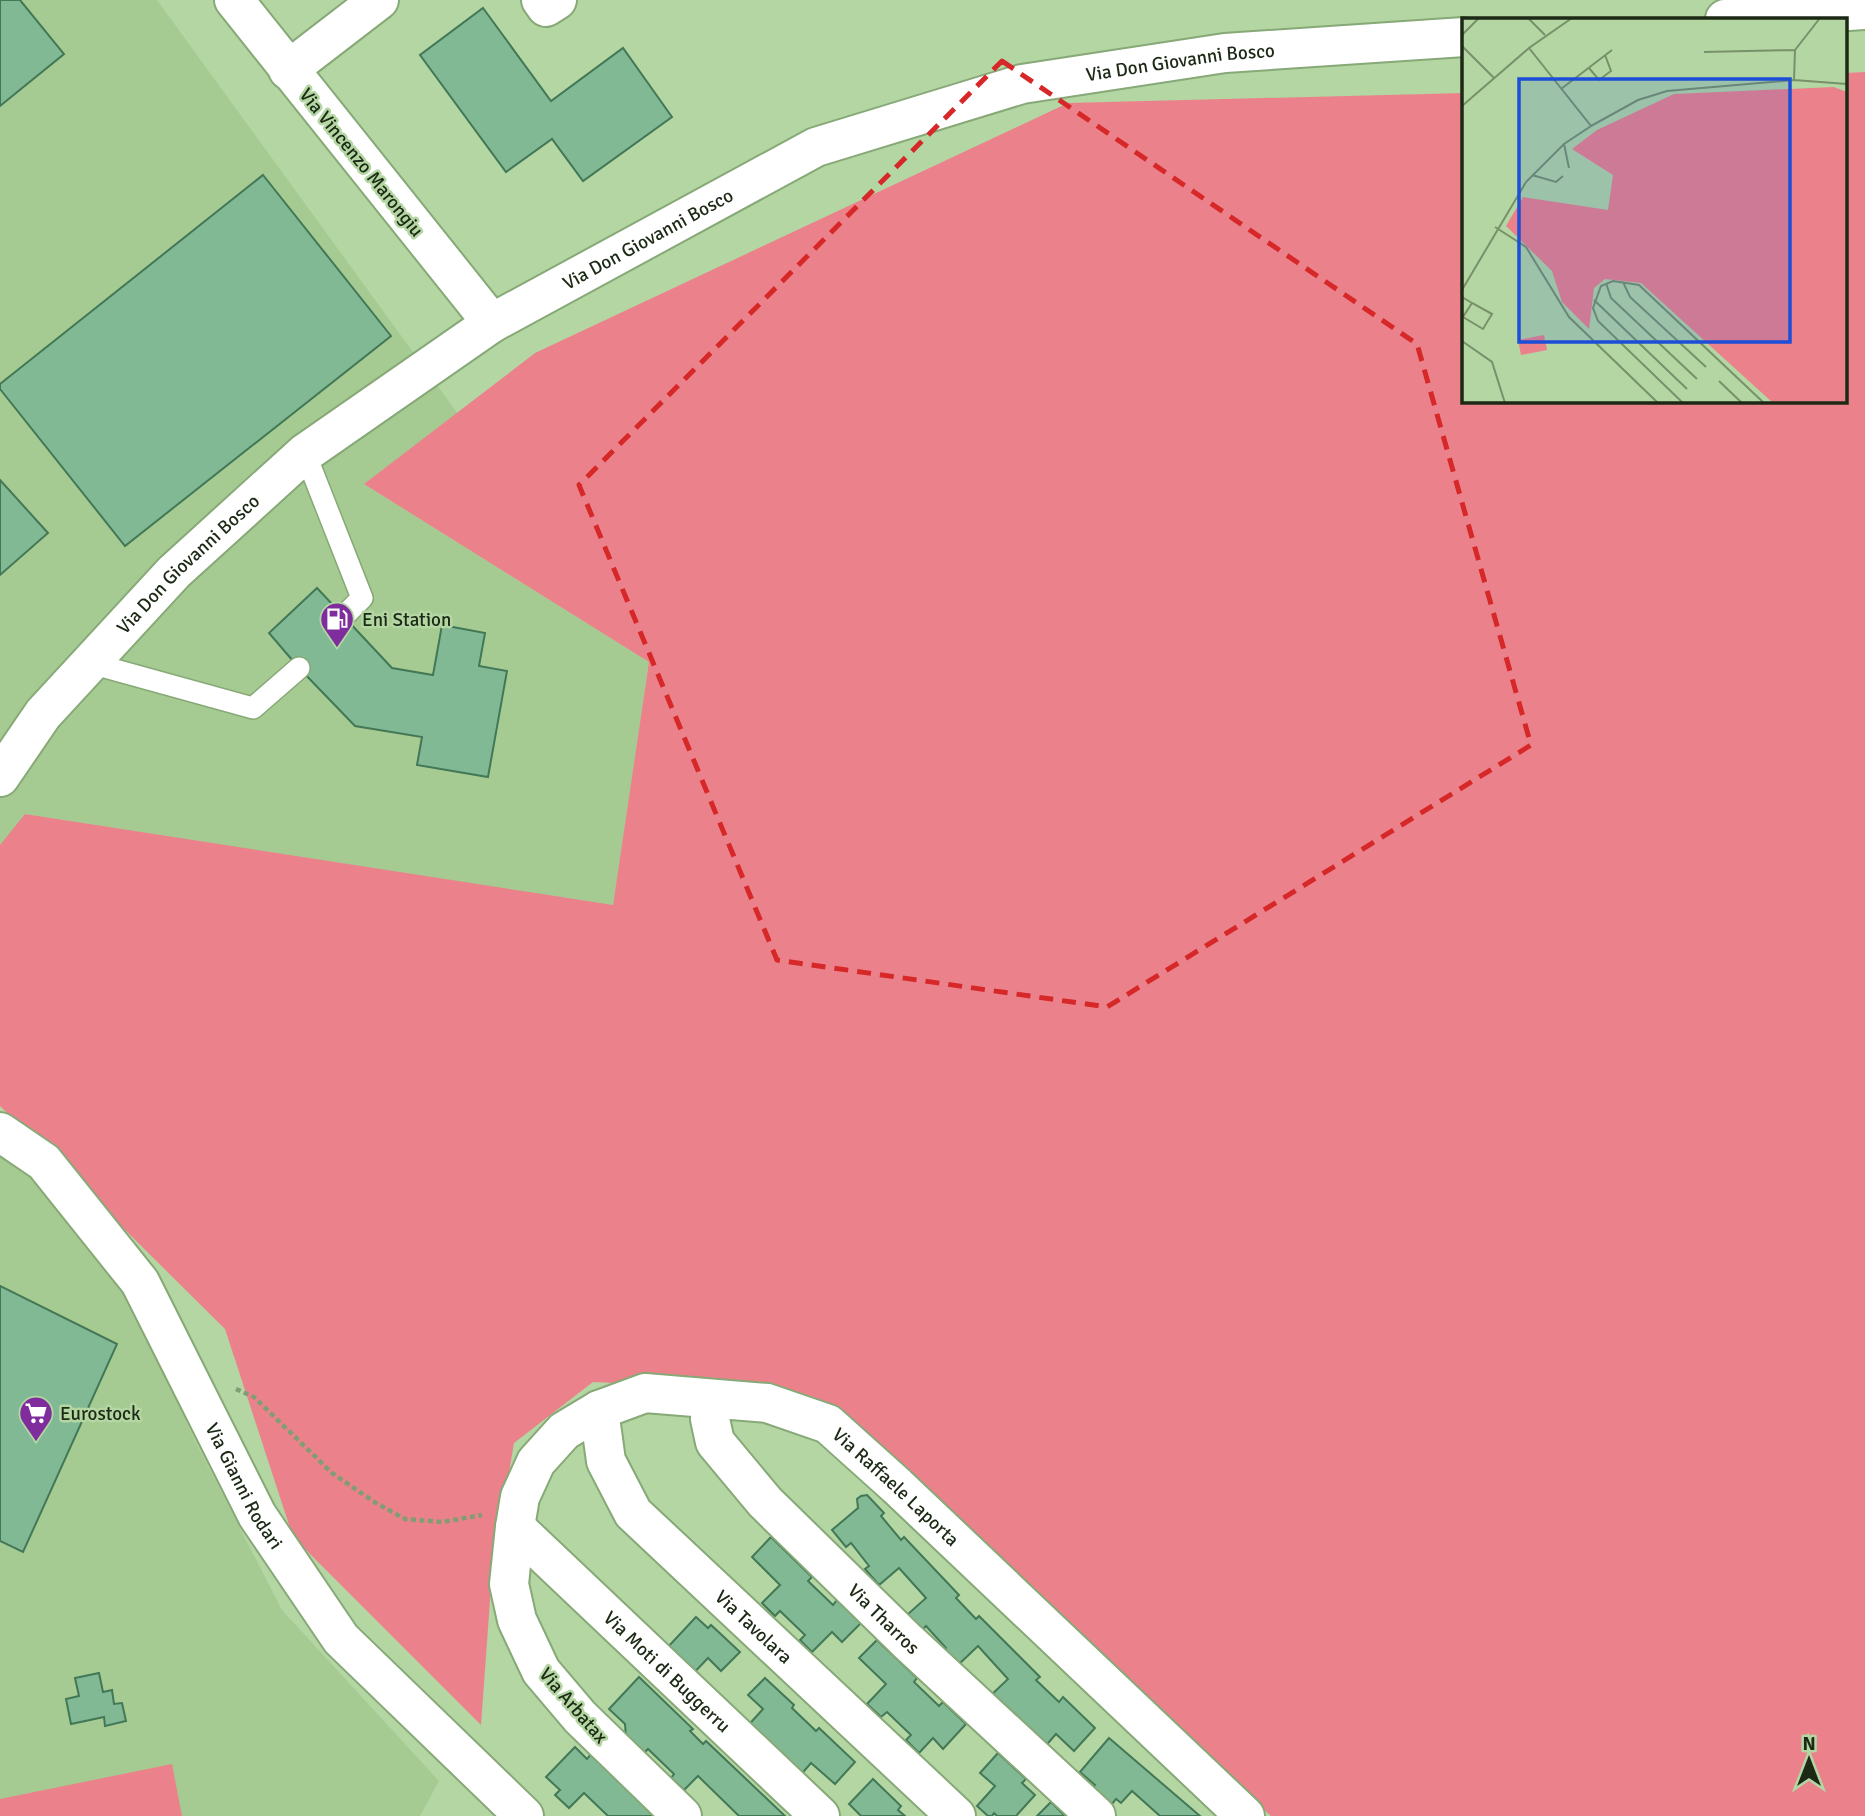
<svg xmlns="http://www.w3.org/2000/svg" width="1865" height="1816" font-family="Signika,sans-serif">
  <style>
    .built { fill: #a5cb92 }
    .green { fill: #eb828b }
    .building { fill: #81b995; stroke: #437857; stroke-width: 2 }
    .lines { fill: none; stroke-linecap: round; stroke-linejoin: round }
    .lane-casing { stroke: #87a877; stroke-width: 24 }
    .street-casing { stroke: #87a877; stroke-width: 42 }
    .secondary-casing { stroke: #87a877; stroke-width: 42 }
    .path { stroke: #829d74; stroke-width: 4.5; stroke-dasharray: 5 3.5; stroke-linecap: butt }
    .lane { stroke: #fff; stroke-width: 21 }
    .street { stroke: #fff; stroke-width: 38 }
    .secondary { stroke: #fff; stroke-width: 38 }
    .marked { fill: none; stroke: #d62828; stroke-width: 5; stroke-dasharray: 14 9; stroke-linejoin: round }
    .labels { text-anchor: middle; stroke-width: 5; stroke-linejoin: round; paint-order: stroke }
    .street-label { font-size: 19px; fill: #1c2915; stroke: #b4d6a3 }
    .poi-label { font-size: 19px; fill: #1c2915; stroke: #b4d6a3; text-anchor: start }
    .inset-road { fill: none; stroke: #77916a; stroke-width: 2 }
    .view { fill: #1d4ed8; fill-opacity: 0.15; stroke: #1d4ed8; stroke-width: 3.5 }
    .inset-edge { fill: none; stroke: #1c2915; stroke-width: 3.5 }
  </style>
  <rect width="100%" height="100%" fill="#b4d6a3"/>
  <g class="built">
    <path d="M0 0H157L458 414 364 484 649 662 613 906 25 814 0 853Z"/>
    <path d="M0 1128 118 1272 195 1441 282 1610 439 1781 420 1816H0Z"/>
  </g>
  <g class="green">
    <path d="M1865 72V1816H1271L1053 1626 838 1406 698 1387 593 1382 514 1443 492 1573 481 1725 293 1537 225 1329 0 1106V845L25 814 613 905 649 662 364 484 535 353 1068 103 1464 93V401H1846V73Z"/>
    <path d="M172 1764 182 1816H0V1799Z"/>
  </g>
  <g class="building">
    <path d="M0 0H20L64 54 0 106Z"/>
    <path d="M483 8 551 101 623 48 672 117 583 181 552 139 506 172 420 55Z"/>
    <path d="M263 175 391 336 125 546 0 389V384Z"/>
    <path d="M0 480 48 533 0 575Z"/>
    <path d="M317 588 392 668 433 675 442 625 485 633 479 666 507 671 488 777 417 765 422 737 355 726 299 668 269 633Z"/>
    <path d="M0 1286 117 1344 23 1552 0 1541Z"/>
    <path d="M867 1495 884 1513 881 1516 901 1540 904 1537 959 1595 956 1598 976 1619 979 1616 1040 1677 1036 1680 1059 1702 1063 1697 1095 1728 1074 1751 1056 1734 1042 1750 1031 1730 1010 1710 1004 1714 988 1698 1008 1679 978 1646 956 1667 942 1652 946 1648 926 1626 921 1631 907 1615 926 1598 899 1568 879 1585 865 1569 869 1566 851 1543 846 1547 832 1530 858 1508 857 1499 861 1496Z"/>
    <path d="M771 1537 812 1577 808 1581 833 1605 837 1600 861 1623 842 1642 832 1632 812 1652 800 1640 805 1635 780 1611 775 1616 762 1603 780 1585 752 1557Z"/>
    <path d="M696 1617 708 1628 711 1625 740 1652 721 1671 708 1658 690 1677 666 1649Z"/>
    <path d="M877 1640 917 1678 914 1682 939 1706 943 1702 966 1724 943 1749 933 1738 919 1753 906 1740 911 1735 887 1712 881 1717 867 1704 886 1684 859 1658Z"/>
    <path d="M99 1673 103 1692 112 1690 114 1704 122 1703 126 1721 105 1726 104 1717 71 1724 66 1699 79 1696 75 1678Z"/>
    <path d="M639 1677 693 1729 690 1731 703 1744 706 1741 785 1816H739L698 1776 684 1790 671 1778 674 1774 648 1749 643 1754 626 1738 625 1724 609 1709Z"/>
    <path d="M765 1678 794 1705 792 1708 816 1731 819 1728 855 1762 835 1784 811 1763 798 1778 744 1730 763 1709 748 1695Z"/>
    <path d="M1109 1738 1200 1816H1160L1132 1791 1121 1803 1116 1799 1108 1809 1088 1792 1095 1785 1080 1772Z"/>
    <path d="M575 1747 587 1759 591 1754 656 1816H608L584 1793 569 1808 555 1795 560 1790 546 1777Z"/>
    <path d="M998 1753 1026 1779 1022 1783 1035 1795 1016 1816H997L994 1813 992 1816H988L977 1806 995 1786 980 1773Z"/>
    <path d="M873 1779 901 1806 898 1810 905 1816H861L849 1804Z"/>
    <path d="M1051 1802 1065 1816H1037Z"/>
  </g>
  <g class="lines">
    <g class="lane-casing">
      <g id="lane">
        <path d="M305 453 362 598 344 616"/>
        <path d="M90 663 253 708 299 668"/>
      </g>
    </g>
    <g class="street-casing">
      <g id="street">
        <path d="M541 0 546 7 557 0"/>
        <path d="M1725 19 1865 10"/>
        <path d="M288 70 379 0"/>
        <path id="s1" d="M492 323 816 147 1022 84 1225 53 1464 37"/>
        <path id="s2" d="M0 1132 44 1162 140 1282 257 1515 341 1639 524 1816"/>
        <path id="s3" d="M715 1399 710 1419 715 1442 765 1502 907 1641 1096 1816"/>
        <path id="s4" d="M599 1410 606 1461 633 1513 956 1816"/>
        <path id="s5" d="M515 1527 820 1816"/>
        <path id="s6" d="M682 1816 580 1717 541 1671 517 1620 509 1584 515 1527 520 1497 536 1462 564 1431 599 1410 645 1393 767 1403 828 1424 897 1486 1245 1816"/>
      </g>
    </g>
    <g class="secondary-casing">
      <g id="secondary">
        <path id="s7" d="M0 777 43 714 174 572 305 453 492 323 234 0"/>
      </g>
    </g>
    <path class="path" d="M236 1389 254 1397 332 1473 376 1503 405 1519 442 1522 482 1515"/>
    <use href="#lane" class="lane"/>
    <use href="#street" class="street"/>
    <use href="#secondary" class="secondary"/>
  </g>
  <path class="marked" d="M1002 61 1417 344 1531 745 1107 1007 777 960 579 485Z"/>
  <defs>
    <g id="fuel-pin" transform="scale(1.75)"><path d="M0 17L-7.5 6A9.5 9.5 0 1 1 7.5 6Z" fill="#7f2d9d" stroke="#b4d6a3"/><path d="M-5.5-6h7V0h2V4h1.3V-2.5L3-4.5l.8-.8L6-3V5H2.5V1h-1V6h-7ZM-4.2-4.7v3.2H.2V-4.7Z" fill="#fff"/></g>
    <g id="supermarket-pin" transform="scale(1.75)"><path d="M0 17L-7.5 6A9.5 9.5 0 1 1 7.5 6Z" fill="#7f2d9d" stroke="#b4d6a3"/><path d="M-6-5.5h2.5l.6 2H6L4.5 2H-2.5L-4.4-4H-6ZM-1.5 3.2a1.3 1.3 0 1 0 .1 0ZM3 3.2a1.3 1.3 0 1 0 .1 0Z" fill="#fff"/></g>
  </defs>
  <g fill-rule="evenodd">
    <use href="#fuel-pin" x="337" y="619"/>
    <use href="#supermarket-pin" x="36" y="1413"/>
  </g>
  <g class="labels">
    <g class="street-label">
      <text dy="7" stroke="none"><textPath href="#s1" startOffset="744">Via Don Giovanni Bosco</textPath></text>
      <text transform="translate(362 162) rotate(51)" y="7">Via Vincenzo Marongiu</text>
      <text dy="7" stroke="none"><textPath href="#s1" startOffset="177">Via Don Giovanni Bosco</textPath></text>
      <text dy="7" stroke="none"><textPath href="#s7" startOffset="285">Via Don Giovanni Bosco</textPath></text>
      <text dy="7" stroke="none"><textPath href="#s2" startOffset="436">Via Gianni Rodari</textPath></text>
      <text dy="7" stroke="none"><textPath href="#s6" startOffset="833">Via Raffaele Laporta</textPath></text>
      <text dy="7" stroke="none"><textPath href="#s3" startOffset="289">Via Tharros</textPath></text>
      <text dy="7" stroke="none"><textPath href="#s4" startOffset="276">Via Tavolara</textPath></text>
      <text dy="7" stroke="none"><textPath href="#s5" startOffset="210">Via Moti di Buggerru</textPath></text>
      <text transform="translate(574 1705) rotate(49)" y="7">Via Arbatax</text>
    </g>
    <g class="poi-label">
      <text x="362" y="626">Eni Station</text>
      <text x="60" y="1420">Eurostock</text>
    </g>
  </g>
  <g transform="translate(1462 18)">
    <rect width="385" height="385" fill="#b4d6a3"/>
    <path d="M372 69 385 74V385H311L179 265 143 261 132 270 127 311 100 284 90 253 44 208 61 179 146 192 151 157 110 131 135 112 212 76ZM82 317 85 332 59 337 56 322Z" fill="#eb828b"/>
    <path class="inset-road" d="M66 0 83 17M0 17 17 0M0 28 32 60M242 34 333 32M127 50 137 62 149 53 143 37M332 62 333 32 358 0M99 71 150 32M0 88 67 30M129 108 176 82 205 73 332 62 385 66M102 126 107 150M70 157 94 164 101 158M33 209 64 229 107 299 196 385M161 264 168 279 244 349M144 265 149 280 235 361M0 272 64 164 102 126 129 108 67 30 110 0M0 279 10 285 30 296 21 311 1 299 10 285M132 282 225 371M0 323 30 344 43 385M257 363 280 385M221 385 136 303 131 290 139 268 151 263 177 267 302 385"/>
    <path class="view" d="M57 61H328V324H57Z"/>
    <rect width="385" height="385" class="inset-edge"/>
  </g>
  <g transform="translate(1809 1760)" stroke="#b4d6a3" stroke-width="5" paint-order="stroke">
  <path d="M0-5L12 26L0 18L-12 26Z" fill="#1c2915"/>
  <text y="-10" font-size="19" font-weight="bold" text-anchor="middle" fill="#1c2915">N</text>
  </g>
</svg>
